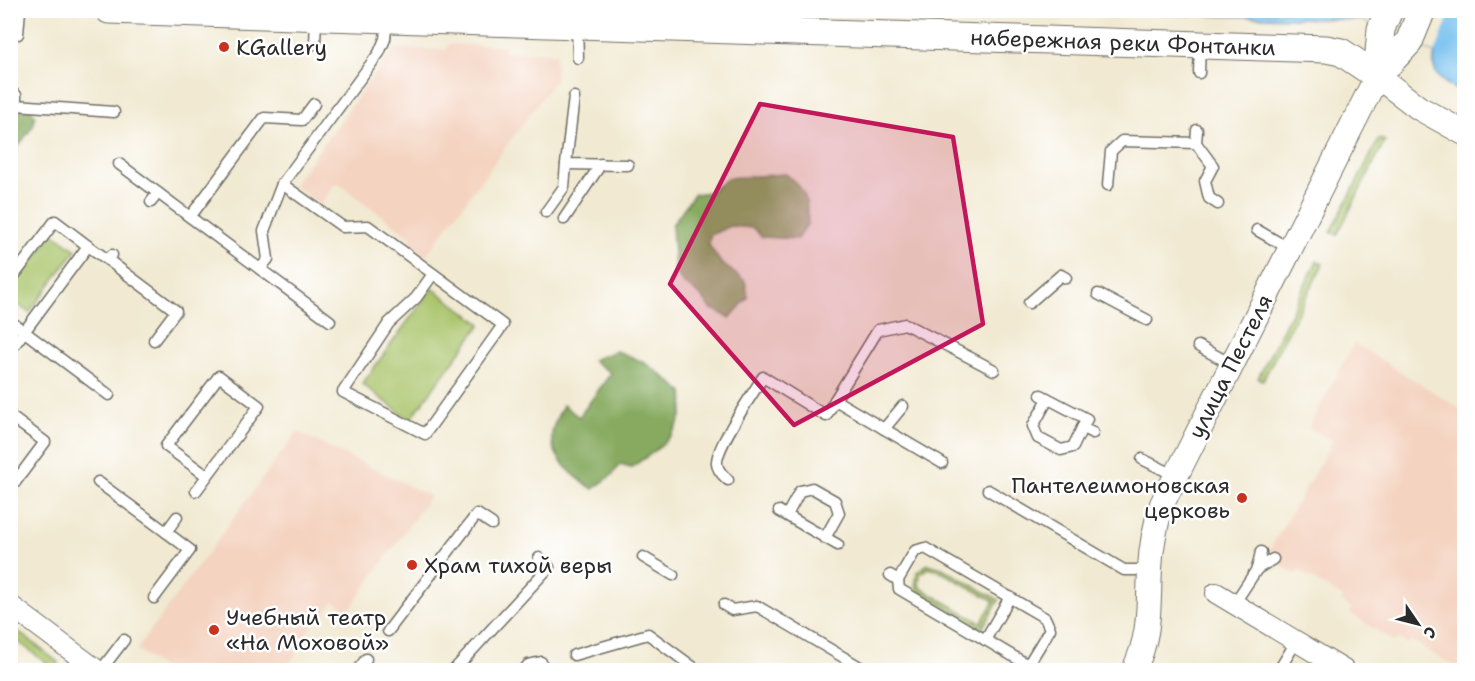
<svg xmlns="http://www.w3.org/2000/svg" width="1475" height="681" font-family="'Shantell Sans',sans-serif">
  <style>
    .built { fill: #f4d3c0 }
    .green { fill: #aac56c; stroke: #6a784c; stroke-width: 1.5; fill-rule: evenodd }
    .forest { fill: #87aa60; stroke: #596a46; stroke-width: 1.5 }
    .water { fill: #74c0ee; stroke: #50768c; stroke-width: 1.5 }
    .pier { fill: #f1e9d1 }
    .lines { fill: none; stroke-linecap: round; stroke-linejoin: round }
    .service-casing { stroke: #706e65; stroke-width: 13 }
    .minor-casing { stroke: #706e65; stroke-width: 22 }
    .tertiary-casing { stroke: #706e65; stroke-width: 26 }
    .secondary-casing { stroke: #706e65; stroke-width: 29 }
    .service { stroke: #fff; stroke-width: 10 }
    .minor { stroke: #fff; stroke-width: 20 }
    .tertiary { stroke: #fff; stroke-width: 24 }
    .secondary { stroke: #fff; stroke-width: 27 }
    .marked { fill: #c2185b; fill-opacity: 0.2; stroke: #c2185b; stroke-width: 4.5; stroke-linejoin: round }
    .poi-dot { fill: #c8321e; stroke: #fff; stroke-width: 2 }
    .labels { text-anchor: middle; stroke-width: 5; stroke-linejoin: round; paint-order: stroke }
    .street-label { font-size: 22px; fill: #2b2b2b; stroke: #fff }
    .poi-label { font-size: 22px; fill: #2b2b2b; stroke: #fff; text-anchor: start }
  </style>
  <rect width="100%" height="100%" fill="#fff"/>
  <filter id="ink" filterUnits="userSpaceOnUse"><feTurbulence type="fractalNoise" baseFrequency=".0167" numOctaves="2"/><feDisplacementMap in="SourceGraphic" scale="12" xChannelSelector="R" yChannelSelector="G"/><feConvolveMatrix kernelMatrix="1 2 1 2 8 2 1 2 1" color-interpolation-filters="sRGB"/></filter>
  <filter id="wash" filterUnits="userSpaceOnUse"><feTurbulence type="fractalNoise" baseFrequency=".008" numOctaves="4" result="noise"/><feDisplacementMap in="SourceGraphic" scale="24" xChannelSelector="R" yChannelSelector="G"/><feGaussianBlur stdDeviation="1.35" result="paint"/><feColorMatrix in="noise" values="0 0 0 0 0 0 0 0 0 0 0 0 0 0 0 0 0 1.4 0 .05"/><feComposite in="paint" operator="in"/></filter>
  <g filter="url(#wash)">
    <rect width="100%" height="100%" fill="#f1e9d1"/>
    <g class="built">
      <path d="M448 44 504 46V52L556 53 555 80 425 257 408 244 412 238 336 182 320 205 293 185 394 48 447 50Z"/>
      <path d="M1354 343 1464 411V670H1455V667L1411 640 1408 644 1398 638 1395 642 1350 613 1352 609 1341 602 1343 598 1299 570 1296 574 1266 556 1333 441 1309 427Z"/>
      <path d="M297 432 430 496 348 611 334 601 321 619 318 617 294 650 297 653 284 670H164L137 649Z"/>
    </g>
    <g class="green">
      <path d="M1379 139 1385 141 1337 235 1331 232Z"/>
      <path d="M53 233 76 250 29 313 11 299V290Z"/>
      <path d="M1317 261 1323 264 1263 380 1258 378Z"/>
      <path d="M432 288 481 324 410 420 362 384Z"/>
      <path d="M928 564 942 568 999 600 982 629 919 592 915 587 917 572ZM928 568 940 571 994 601 981 623 922 589 919 585 920 574Z"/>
      <path d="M11 626 59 663 54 669 11 636Z"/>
    </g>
    <g class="forest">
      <path d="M31 108 35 116 33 126 11 156V118L16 111Z"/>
      <path d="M786 174C808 192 806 196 808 223L797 239 762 237 753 228 731 226 710 235 709 245 721 263 745 281 748 297 730 318 710 308 701 296 682 282 675 270 672 225 694 194 710 192 728 178Z"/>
      <path d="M616 351C647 361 658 372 683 392 688 429 659 450 631 467L620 464 612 475 593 489C576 478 549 457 552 433 553 424 559 414 563 405L579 417 611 373 592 360Z"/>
    </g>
    <path class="water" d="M1063 11H1464V94C1445 83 1429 78 1435 53L1361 20Z"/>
    <path class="pier" d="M1366 11H1451L1435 53 1361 20Z"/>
  </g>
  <g filter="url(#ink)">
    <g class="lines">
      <g class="service-casing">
        <g id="service">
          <path d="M577 24 578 58"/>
          <path d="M18 34 20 10"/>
          <path d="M315 44 316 18"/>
          <path d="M1199 73 1200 44"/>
          <path d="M574 97 566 164 628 165"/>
          <path d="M16 105 114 112"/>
          <path d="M10 112 16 105V95"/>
          <path d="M1197 130 1196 143 1213 166 1205 181 1209 198 1218 204"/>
          <path d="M119 164 158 193"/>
          <path d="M282 184 343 227 368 226 503 325 425 434 343 392 389 323 416 298 433 274"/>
          <path d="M1108 185 1111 151 1122 141 1196 143"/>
          <path d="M151 202 158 193 190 217 264 118 302 120 314 104"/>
          <path d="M546 212 564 187 566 164"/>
          <path d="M190 217 330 321"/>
          <path d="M564 219 601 164"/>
          <path d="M1257 230 1290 249"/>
          <path d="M108 260 176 311 154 340"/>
          <path d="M260 269 268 259 264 231 282 184 379 53 385 39 387 19"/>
          <path d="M10 281 55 221 88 246"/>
          <path d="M1098 294 1147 320"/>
          <path d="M1029 303 1061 275 1066 278"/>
          <path d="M10 321 109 395"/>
          <path d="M15 344 88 246 108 260 112 255"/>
          <path d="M1198 346 1231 364"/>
          <path d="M1041 395 1087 419 1082 428 1093 433"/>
          <path d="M1048 399 1033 426 1038 438 1061 450 1073 447 1082 428"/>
          <path d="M10 416 45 442 10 489"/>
          <path d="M884 429 903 406"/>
          <path d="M1142 459 1174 475"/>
          <path d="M942 463 835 400 878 330 905 324 994 370"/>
          <path d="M728 480C722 475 716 469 717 461 719 442 752 395 763 377L826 416 835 400"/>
          <path d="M98 482 166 532"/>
          <path d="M988 490 1124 570H1150"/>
          <path d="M196 491 259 406 219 376 166 446 207 476"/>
          <path d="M779 511 838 545"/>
          <path d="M787 515 800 491 812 488 835 501 839 513 825 538"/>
          <path d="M1261 552 1257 569 1273 559"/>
          <path d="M643 557 673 575"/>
          <path d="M890 575 898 580 899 589 1028 665"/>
          <path d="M898 580 915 551 925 548 1045 618 1050 629 1025 670"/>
          <path d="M154 598 190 550 166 532 177 517"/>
          <path d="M1234 604 1257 569"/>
          <path d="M724 605 732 610 757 606 865 670"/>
          <path d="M388 631 477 514 492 524"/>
          <path d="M985 640 1010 597"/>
          <path d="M574 655 648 634 697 670"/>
          <path d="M70 670 79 657"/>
          <path d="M101 670 124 640"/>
          <path d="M358 670 366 659"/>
          <path d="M454 670 549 567 539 558"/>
          <path d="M524 670 528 665 541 662"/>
          <path d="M1279 670 1296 642"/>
        </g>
      </g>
      <g class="minor-casing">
        <g id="minor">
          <path d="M1216 593 1344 670"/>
          <path d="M10 605 97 670"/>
        </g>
      </g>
      <g class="tertiary-casing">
        <path id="tertiary" d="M1134 670C1151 634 1148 608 1150 569 1151 546 1155 526 1162 504L1377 76 1419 108 1464 133"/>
      </g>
      <g class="secondary-casing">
        <g id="secondary">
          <path d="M109 10 1326 49 1341 52 1377 76"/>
          <path d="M1377 76 1409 42 1422 10"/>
          <path d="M1377 76 1381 29 1389 10"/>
        </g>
      </g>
      <use href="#service" class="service"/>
      <use href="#minor" class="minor"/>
      <use href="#tertiary" class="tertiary"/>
      <use href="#secondary" class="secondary"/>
    </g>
  </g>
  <path class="marked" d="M760 104 953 137 983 324 794 425 670 284Z"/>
  <g class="poi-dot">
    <circle cx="224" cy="47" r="6"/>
    <circle cx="1242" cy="498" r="6"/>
    <circle cx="412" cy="565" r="6"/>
    <circle cx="214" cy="630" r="6"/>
  </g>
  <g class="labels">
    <g class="street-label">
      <text transform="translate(1123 42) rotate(2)" y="8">набережная реки Фонтанки</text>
      <text transform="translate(1230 366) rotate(-63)" y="8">улица Пестеля</text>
    </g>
    <g class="poi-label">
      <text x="236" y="55">KGallery</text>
      <text x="1230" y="493" text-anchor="end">Пантелеимоновская<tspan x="1230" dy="25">церковь</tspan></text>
      <text x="424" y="573">Храм тихой веры</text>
      <text x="226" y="625">Учебный театр<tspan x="226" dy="25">«На Моховой»</tspan></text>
    </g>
  </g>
  <rect width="1475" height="681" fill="none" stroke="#fff" stroke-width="36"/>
  <g transform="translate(1418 624) rotate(125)" stroke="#ffffff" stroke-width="4.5" paint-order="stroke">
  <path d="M0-4.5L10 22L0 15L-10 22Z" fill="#2b2b2b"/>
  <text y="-9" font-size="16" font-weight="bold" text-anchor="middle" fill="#2b2b2b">С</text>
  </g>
</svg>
